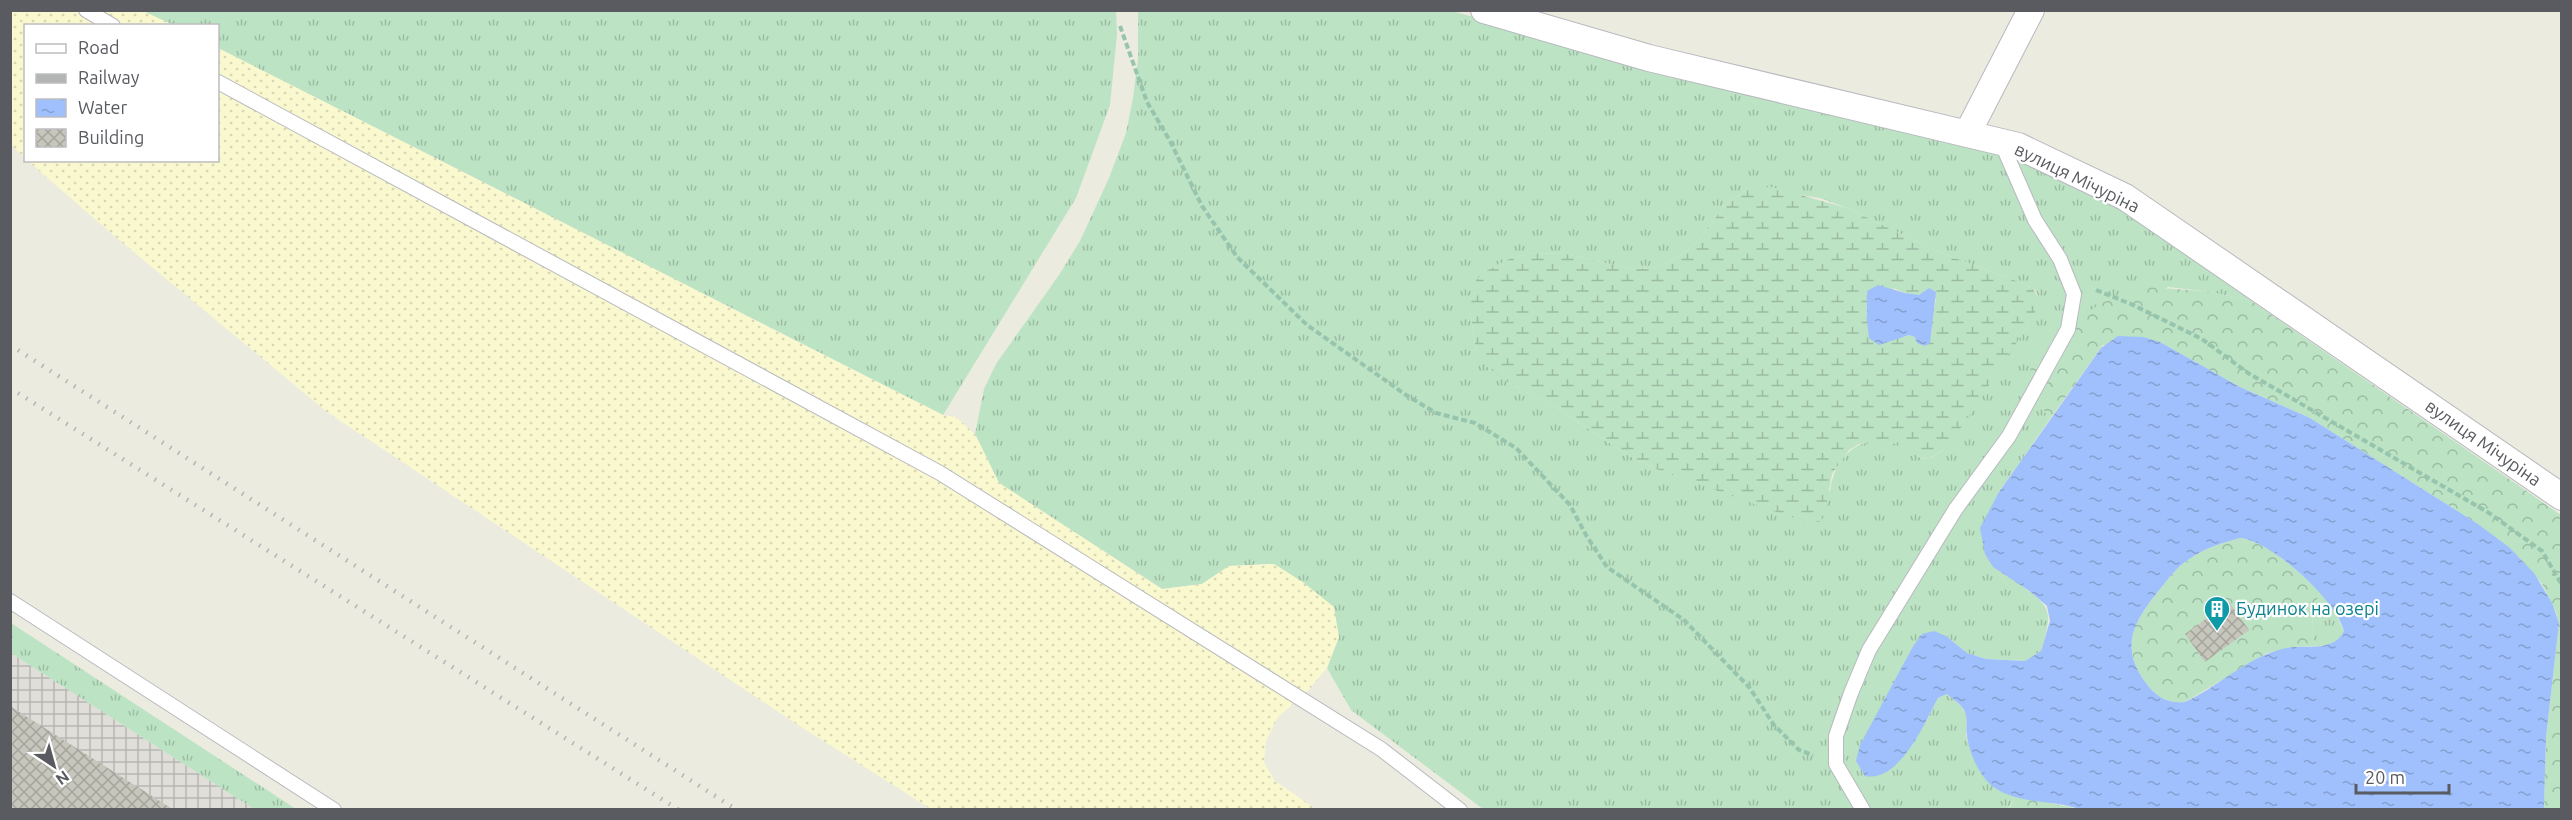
<svg xmlns="http://www.w3.org/2000/svg" width="2572" height="820" font-family="Ubuntu,sans-serif">
  <style>
    .industrial { fill: url(#industrial-grid) }
    .grass { fill: url(#grass-tufts); fill-rule: evenodd }
    .forest { fill: url(#forest-crowns) }
    .wetland { fill: url(#wetland-marsh); fill-rule: evenodd }
    .sand { fill: url(#sand-dots) }
    .water { fill: url(#water-ripples); fill-rule: evenodd }
    .building { fill: url(#building-cross-hatch) }
    .lines { fill: none; stroke-linecap: round; stroke-linejoin: round }
    .lane-casing { stroke: #b8b9bf; stroke-width: 16 }
    .street-casing { stroke: #b8b9bf; stroke-width: 28 }
    .path { stroke: #96c4ad; stroke-width: 4; stroke-dasharray: 6 3; stroke-linecap: butt }
    .lane { stroke: #fff; stroke-width: 14 }
    .street { stroke: #fff; stroke-width: 26 }
    .rail { stroke: #b3b4b4; stroke-width: 4.5; stroke-dasharray: 1.5 8; stroke-linecap: butt }
    .labels { text-anchor: middle; stroke-width: 4.5; stroke-linejoin: round; paint-order: stroke }
    .street-label { font-size: 18px; fill: #595b61; stroke: #fff }
    .culture-label { font-size: 18px; fill: #0d838f; stroke: #fff; text-anchor: start }
  </style>
  <defs>
    <pattern id="industrial-grid" width="8" height="8" patternUnits="userSpaceOnUse" patternTransform="scale(1.5)"><rect width="8" height="8" fill="#dfded8"/><path d="M0 4h8M4 0v8" fill="none" stroke="#b8b7b3"/></pattern>
    <pattern id="grass-tufts" width="24" height="20" patternUnits="userSpaceOnUse" patternTransform="scale(1.5)"><rect width="24" height="20" fill="#bce3c4"/><path d="M3 7l-1-3M5 7V3M7 7l1-3M15 17l-1-3M17 17v-4M19 17l1-3" fill="none" stroke="#9cbba3"/></pattern>
    <pattern id="forest-crowns" width="20" height="18" patternUnits="userSpaceOnUse" patternTransform="scale(1.5)"><rect width="20" height="18" fill="#bce3c4"/><path d="M2 6a3 3 0 1 1 6 0M12 15a3 3 0 1 1 6 0" fill="none" stroke="#9cbba3"/></pattern>
    <pattern id="wetland-marsh" width="20" height="14" patternUnits="userSpaceOnUse" patternTransform="scale(1.5)"><rect width="20" height="14" fill="#bce3c4"/><path d="M1 5h8M5 5V1M11 12h8M15 12V8" fill="none" stroke="#9cbba3"/></pattern>
    <pattern id="sand-dots" width="8" height="8" patternUnits="userSpaceOnUse" patternTransform="scale(1.5)"><rect width="8" height="8" fill="#f9f8ce"/><path d="M2 2h.1M6 6h.1" fill="none" stroke="#d8d7b3" stroke-width="1.8" stroke-linecap="round"/></pattern>
    <pattern id="water-ripples" width="26" height="14" patternUnits="userSpaceOnUse" patternTransform="scale(1.5)"><rect width="26" height="14" fill="#9fc0fd"/><path d="M2 4q2-2 4 0t4 0M15 11q2-2 4 0t4 0" fill="none" stroke="#859fd0"/></pattern>
    <pattern id="building-cross-hatch" width="8" height="8" patternUnits="userSpaceOnUse" patternTransform="scale(1.5)"><rect width="8" height="8" fill="#c6c6bc"/><path d="M0 0l8 8M0 8l8-8" fill="none" stroke="#a4a49c"/></pattern>
  </defs>
  <rect width="100%" height="100%" fill="#ecebe0"/>
  <path class="industrial" d="M11 653 254 809H11Z"/>
  <g class="grass">
    <path d="M1116 10 1117 34 1110 105 1076 198 943 415 218 48V26L173 25 143 11Z"/>
    <path d="M1138 11H1452L1617 57 2023 159 2120 205 2250 300 2204 291 2168 287 2026 385 2050 419 1999 492 2015 581C2051 607 2054 608 2041 651L2025 661 1986 659 1967 653 1946 636 1912 648 1881 709 1926 722 1938 698 1947 694 1962 707 1967 717 1966 735 1970 750 1984 777 1995 788 2016 796 2008 809H1483L1351 710 1327 668 1339 637 1304 583 1274 564 1229 566 1202 584 1162 589 999 483 975 434 984 389 996 364 1059 275 1080 241 1109 178 1126 133 1133 98 1138 59ZM1749 188 1820 198 1847 208 1939 252 2027 285 2036 291 2038 296 2028 325 1942 451C1937 454 1931 459 1925 459 1917 458 1912 450 1905 447 1865 430 1836 451 1830 491L1736 496 1656 469 1626 454 1557 408 1511 384 1476 351 1470 309 1482 273 1511 258 1532 253 1566 254 1632 269 1654 268 1682 255 1697 242 1726 204Z"/>
    <path d="M2320 592 2332 606 2344 631C2339 642 2329 646 2316 646 2309 628 2312 609 2320 592Z"/>
    <path d="M10 623H11L296 809H254L11 653Z"/>
  </g>
  <g class="forest">
    <path d="M2146 287 2204 291 2250 300 2561 515V809H2544L2546 737 2559 623 2556 613 2542 584 2519 557 2478 524 2310 418 2240 387 2160 342 2103 345 2050 419 2026 385 2036 350 2101 303Z"/>
    <path d="M2240 538C2267 541 2300 573 2320 592 2312 609 2309 628 2316 646L2292 647 2267 653 2185 702C2168 704 2156 697 2146 683 2118 646 2135 620 2160 589 2169 578 2177 567 2189 559 2205 548 2222 543 2240 538Z"/>
    <path d="M2016 796 2079 809 2008 810Z"/>
  </g>
  <path class="wetland" d="M1772 187 1847 208 1939 252 2027 285C2046 297 2037 309 2028 325L1963 425 1942 451 1928 459 1921 458 1903 446 1888 442 1859 444 1849 450 1832 474 1824 517 1819 522H1809L1788 516 1656 469 1626 454 1557 408 1511 384 1486 366 1476 351 1470 309 1472 286 1482 273 1511 258 1532 253 1566 254 1632 269 1654 268 1682 255 1697 242 1726 204 1749 188ZM1893 288 1905 293 1936 299 1932 318 1931 337H1915L1909 335 1899 338Z"/>
  <g class="sand">
    <path d="M11 11H143L173 25 26 26 25 158 11 145Z"/>
    <path d="M218 48 943 415 956 417 975 434 999 483 1162 589 1202 584 1229 566 1274 564 1304 583 1334 607 1339 637 1327 668 1307 692 1278 717 1266 741 1264 762 1275 781 1316 809H931L798 725 327 412 112 234 28 161 218 160Z"/>
  </g>
  <g class="water">
    <path d="M1878 285 1905 293 1919 295 1929 288 1936 292 1930 343 1925 346 1917 343 1915 337 1909 335 1879 345 1869 338 1867 321V291Z"/>
    <path d="M2118 336 2143 337 2160 342 2240 387 2310 418 2478 524 2510 548 2534 573 2552 603 2559 623 2546 737 2544 809H2079C2053 800 2019 804 1995 788 1980 778 1969 753 1967 736 1965 727 1969 719 1964 710 1960 703 1952 699 1947 694L1938 698C1925 723 1899 783 1865 776L1856 761 1860 745 1912 648 1922 634 1934 631 1946 636 1967 653 1986 659 2025 661 2041 651 2050 621 2047 606 2028 590 1993 567 1985 554 1980 528 1999 492 2101 348ZM2240 538C2272 541 2336 600 2344 631 2333 654 2303 643 2282 649 2246 658 2218 687 2185 702 2168 704 2156 697 2146 683 2118 646 2135 620 2160 589 2169 578 2177 567 2189 559 2205 548 2222 543 2240 538Z"/>
  </g>
  <g class="building">
    <path d="M2229 602 2249 630 2205 662 2185 634Z"/>
    <path d="M10 706 174 810H10Z"/>
  </g>
  <g class="lines">
    <g class="lane-casing">
      <g id="lane">
        <path d="M86 10 113 26"/>
        <path d="M218 82 940 473 1381 749 1460 810"/>
        <path d="M10 601 334 810"/>
        <path d="M1863 810 1836 764V736L1851 693 1869 650 1955 510 2009 436 2068 329 2074 294 2060 259 2035 220 2001 142"/>
      </g>
    </g>
    <g class="street-casing">
      <g id="street">
        <path d="M1484 10 1649 58 2018 146 2125 197 2562 497"/>
        <path d="M1967 134 2031 10"/>
      </g>
    </g>
    <g class="path">
      <path d="M1120 26 1147 102 1170 141 1202 206 1237 257 1307 325 1406 395 1436 413 1475 423 1516 448 1570 505 1586 535 1607 567 1684 620 1749 687 1774 725 1799 750 1813 755"/>
      <path d="M2096 290 2131 304 2202 339 2248 373 2489 513 2542 551 2562 585"/>
    </g>
    <use href="#lane" class="lane"/>
    <use href="#street" class="street"/>
    <g class="rail">
      <path d="M10 345 737 810"/>
      <path d="M10 388 679 810"/>
    </g>
  </g>
  <defs>
    <g id="building-pin" transform="scale(1.35)"><path d="M0 17L-7.5 6A9.5 9.5 0 1 1 7.5 6Z" fill="#0f9aa8" stroke="#fff"/><path d="M-4-6H4V6H1V3H-1V6H-4ZM-2.5-4.3h1.7v1.8h-1.7ZM.8-4.3h1.7v1.8H.8ZM-2.5-1h1.7V.8h-1.7ZM.8-1h1.7V.8H.8Z" fill="#fff"/></g>
  </defs>
  <g fill-rule="evenodd">
    <use href="#building-pin" x="2217" y="609"/>
  </g>
  <g class="labels">
    <g class="street-label">
      <text transform="translate(2077 178) rotate(26)" y="6">вулиця Мічуріна</text>
      <text transform="translate(2483 443) rotate(35)" y="6">вулиця Мічуріна</text>
    </g>
    <g class="culture-label">
      <text x="2236" y="615">Будинок на озері</text>
    </g>
  </g>
  <rect width="2572" height="820" fill="none" stroke="#595b61" stroke-width="24"/>
  <rect x="24" y="24" width="195" height="138" fill="#ffffff" stroke="#bdbdc0" stroke-width="1.5"/>
  <rect x="36" y="44" width="30" height="9" fill="#ffffff" stroke="#bdbdc0" stroke-width="1.5"/>
  <text x="78" y="54" font-size="18" fill="#595b61">Road</text>
  <rect x="36" y="74" width="30" height="9" fill="#b3b4b4" stroke="#bdbdc0" stroke-width="1.5"/>
  <text x="78" y="84" font-size="18" fill="#595b61">Railway</text>
  <rect x="36" y="99" width="30" height="18" fill="url(#water-ripples)" stroke="#bdbdc0" stroke-width="1.5"/>
  <text x="78" y="114" font-size="18" fill="#595b61">Water</text>
  <rect x="36" y="129" width="30" height="18" fill="url(#building-cross-hatch)" stroke="#bdbdc0" stroke-width="1.5"/>
  <text x="78" y="144" font-size="18" fill="#595b61">Building</text>
  <g transform="translate(54 766) rotate(144)" stroke="#ffffff" stroke-width="4.5" paint-order="stroke">
  <path d="M0-4.5L10 22L0 15L-10 22Z" fill="#595b61"/>
  <text y="-9" font-size="16" font-weight="bold" text-anchor="middle" fill="#595b61">N</text>
  </g>
  <path d="M2356 784v9h93v-9" fill="none" stroke="#595b61" stroke-width="3"/>
  <text x="2365" y="784" font-size="18" fill="#595b61" stroke="#ffffff" stroke-width="4.5" paint-order="stroke">20 m</text>
</svg>
